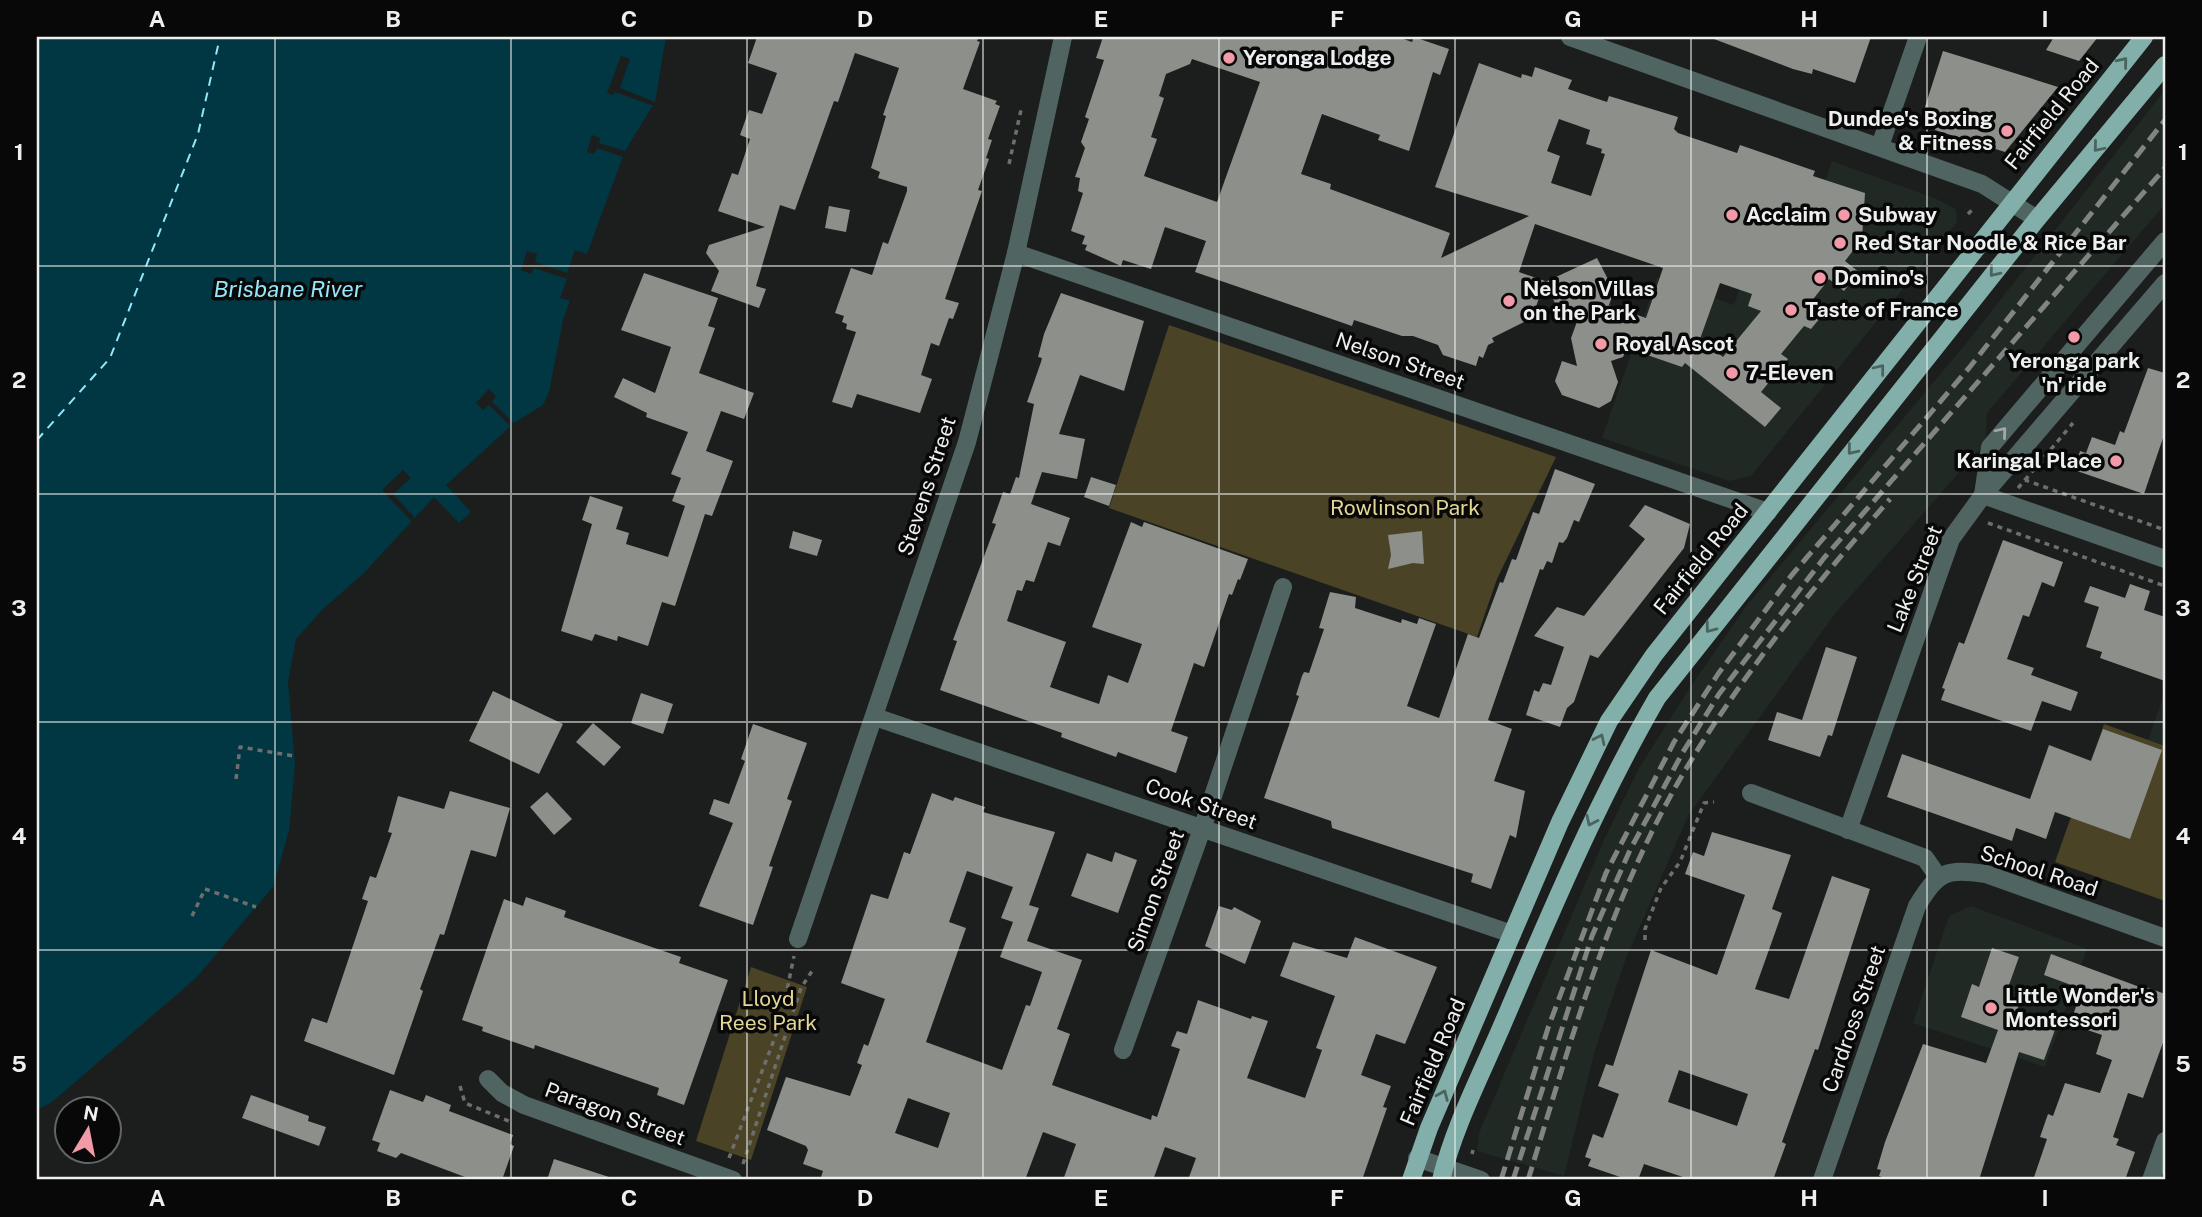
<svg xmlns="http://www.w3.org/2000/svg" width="2202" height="1217" font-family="'Public Sans',sans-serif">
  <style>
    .built { fill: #202923 }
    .green { fill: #4a4326 }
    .water { fill: #003742 }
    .pier { fill: #1b1e1c }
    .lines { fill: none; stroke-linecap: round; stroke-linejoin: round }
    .ferry { stroke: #93e7fc; stroke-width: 2; stroke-dasharray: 9 7; stroke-linecap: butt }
    .building { fill: #8d8f8a; fill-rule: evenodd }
    .path { stroke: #6d6f6e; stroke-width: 3.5; stroke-dasharray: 5 5; stroke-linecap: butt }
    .minor { stroke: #506562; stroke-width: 18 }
    .major { stroke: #82afa9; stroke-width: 18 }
    .rail { stroke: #828483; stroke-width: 5; stroke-dasharray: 14 7; stroke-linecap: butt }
    .oneway { stroke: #4b6460 }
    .oneway2 { stroke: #9faaa8 }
    .grid { fill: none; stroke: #eef0ef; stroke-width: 2; stroke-opacity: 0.55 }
    .poi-dot { fill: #f39aa9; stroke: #070807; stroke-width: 2.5 }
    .labels { text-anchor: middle; stroke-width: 7; stroke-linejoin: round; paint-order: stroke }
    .poi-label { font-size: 21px; font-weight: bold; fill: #eef0ef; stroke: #070807; text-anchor: start }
    .street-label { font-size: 21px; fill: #eef0ef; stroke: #070807 }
    .park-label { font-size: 21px; fill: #e4d693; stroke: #070807 }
    .water-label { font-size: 23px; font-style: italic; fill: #93e7fc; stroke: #070807 }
    .neatline { fill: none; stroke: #eef0ef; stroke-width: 2.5 }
    .grid-label { font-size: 23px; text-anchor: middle; font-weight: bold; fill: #eef0ef }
  </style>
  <rect width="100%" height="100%" fill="#1b1e1c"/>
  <g class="built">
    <path d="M2165 90V204L1987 413 1985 443 1834 615 1688 816 1625 961 1595 1050 1564 1176 1477 1151 1479 1133 1603 842 1639 768 1689 689 1747 605 1968 341Z"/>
    <path d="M1832 161 1937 199 1956 209 1957 222 1751 476 1729 481 1602 438 1657 278 1734 305 1756 240 1800 254Z"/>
    <path d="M2165 692V746L2148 740Z"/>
    <path d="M1971 906 2087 949 2045 1067 1913 1023 1949 916Z"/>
  </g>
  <g class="green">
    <path d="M1169 325 1556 457 1497 579 1477 637 1109 508Z"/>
    <path d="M2104 724 2165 746V901L2055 862Z"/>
    <path d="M751 967 807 987 751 1160 696 1141Z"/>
  </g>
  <path class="water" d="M37 37H666L655 102 625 151 587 254 563 320 549 392 543 405 514 423 446 485 471 512 459 523 434 497 364 573 323 609 296 639 288 682 295 764 289 831 273 887 196 978 52 1102 37 1110Z"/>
  <g class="pier">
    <path d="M621 56 630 59 620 88 655 102 654 106 615 92 613 95 607 93Z"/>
    <path d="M592 135 600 138 599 143 625 151 623 157 597 148 594 154 587 152Z"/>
    <path d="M575 250 587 254 571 301 560 298 567 279 534 268 531 274 521 270 527 251 537 254 535 262 567 273Z"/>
    <path d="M489 389 496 396 492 402 514 423 511 427 489 405 483 410 476 403Z"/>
    <path d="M403 470 411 478 393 494 415 518 411 521 382 490Z"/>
  </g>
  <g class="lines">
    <path class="ferry" d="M37 440 110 358 198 134 220 37"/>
  </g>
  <g class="building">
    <path d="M757 37H979L977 41 980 42 963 89 997 101 995 104 1000 106 988 139 992 140 986 158 989 159 978 190 982 191 945 299 959 303 953 319 949 318 939 346 931 343 921 375 932 379 920 413 857 394 852 408 832 402 856 332 846 329 847 324 842 322 844 316 835 313 851 268 872 275 883 242 888 244 907 191V187L878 178 880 172 871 168 886 116 883 115 899 68 855 53 838 102 834 101 795 210 780 205 756 286 766 289 759 308 711 291 719 271 706 253 709 245 765 227 718 211 732 173 738 175 750 139 740 135 749 110 762 114 777 73 748 63Z"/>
    <path d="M1103 37H1398L1412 42 1414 37 1449 49 1440 75 1433 72 1409 151 1378 140 1380 135 1322 114 1301 174 1331 184 1330 189 1450 233 1441 258 1529 216 1435 187 1479 63 1521 78 1522 74 1532 77 1535 67 1572 80 1568 89 1607 102 1609 96 1678 117 1674 129 1678 133 1737 153 1740 145 1815 171 1813 176 1865 193 1862 239 1845 261 1859 272 1844 291 1829 279 1807 307 1820 318 1811 329 1804 326 1781 354 1788 359 1761 392 1781 408 1765 427 1685 363 1682 367 1627 348 1623 357 1611 361 1618 382 1611 401 1599 408 1562 395 1555 381 1562 361 1577 366 1571 338 1578 319 1560 314 1545 282 1597 258 1614 291 1609 305 1646 318 1663 268 1535 224 1519 272 1545 281 1532 318 1492 338 1494 342 1488 345 1483 358 1479 356 1476 366 1443 355 1438 345 1413 336H1402L1354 320 1352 326 1195 272 1206 241 1165 227 1151 269 1123 260 1121 266 1085 250 1087 245 1082 244 1085 236 1071 231 1083 193 1078 191 1080 178 1075 177 1085 148 1081 142 1089 119 1085 117 1104 60 1096 58ZM1192 59 1260 82 1217 202 1144 176 1157 139 1151 137 1164 98 1159 96 1166 74 1190 64ZM1559 119 1590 130 1586 144 1602 149 1601 153 1605 154 1591 196 1551 183 1560 156 1547 151ZM1720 283 1752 294 1748 306 1761 311 1723 357 1700 339Z"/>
    <path d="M1714 37H1871L1855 83 1813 69 1812 74 1793 69 1714 39Z"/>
    <path d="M2054 37H2098L2079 61 2046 50Z"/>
    <path d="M1943 51 2011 72 2058 87 2005 152 1935 130 1937 121 1922 116Z"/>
    <path d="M829 206 850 210 846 232 825 228Z"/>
    <path d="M644 273 718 298 708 326 715 328 699 373 754 393 744 419 721 411 706 451 733 461 712 516 705 514 675 606 662 602 648 646 618 636 617 641 595 634 592 641 561 631 592 524 582 520 590 496 623 507 616 529 629 533 626 544 668 557 685 506 672 501 681 478 671 474 688 432 646 417 647 413 614 397 623 378 655 393 671 347 621 330Z"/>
    <path d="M1061 293 1144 321 1124 391 1080 375 1059 434 1085 439 1077 479 1042 472 1031 504 1070 518 1060 546 1048 542 1034 582 1026 580 1022 591 1017 590 1007 621 1066 642 1050 687 1099 704 1108 675 1128 683 1142 644 1092 627 1131 522 1142 527 1144 522 1248 559 1240 580 1238 579 1232 595 1229 594 1204 667 1194 663 1171 731 1188 737 1176 773 1118 752 1116 757 1061 737 1062 733 940 690 957 641 953 640 996 524 992 523 1003 492 1010 494 1016 477 1019 478 1034 404 1027 402 1041 362 1042 358 1038 357 1044 334Z"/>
    <path d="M2148 368 2165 373V432L2144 494 2074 470 2080 451 2086 453 2092 437 2115 445 2120 431 2124 433Z"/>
    <path d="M1555 469 1595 484 1579 522 1574 520 1567 538 1563 543 1559 542 1552 563 1547 561 1543 570 1540 569 1488 720 1512 729 1494 781 1525 791 1516 838 1510 835 1491 889 1471 882 1473 874 1332 828 1331 821 1264 798 1299 696 1296 695 1302 676 1304 672 1309 673 1324 629 1319 628 1330 592 1356 597 1355 608 1401 623 1402 619 1417 624 1419 618 1436 624 1407 706 1439 718 1468 634 1479 638 1500 582 1503 583 1512 559 1516 560 1533 512 1539 514Z"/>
    <path d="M1091 477 1116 485 1109 506 1084 497Z"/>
    <path d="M1645 505 1690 524 1684 548 1598 658 1590 655 1574 702 1567 708 1560 727 1526 715 1534 690 1539 692 1543 683 1551 685 1564 647 1534 636 1557 607 1584 616 1645 539 1629 526Z"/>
    <path d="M793 531 822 540 817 556 789 548Z"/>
    <path d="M1422 531 1424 564 1413 563 1388 569 1391 555 1388 535Z"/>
    <path d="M2003 540 2063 562 2054 587 2042 582 2029 617 2023 615 2007 659 2034 668 2031 675 2078 692 2071 711 2042 701 2031 731 1941 700 1945 689 1942 688 1959 642 1964 644Z"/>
    <path d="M2130 584 2150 591 2144 610 2165 617V681L2100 658 2102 652 2086 647 2099 607 2084 602 2090 586 2125 598Z"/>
    <path d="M1826 647 1857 657 1832 736 1828 735 1820 757 1768 740 1777 712 1802 720Z"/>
    <path d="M493 691 563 724 539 774 469 741Z"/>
    <path d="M641 693 673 704 663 734 631 723Z"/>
    <path d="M593 723 621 747 604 766 576 742Z"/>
    <path d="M753 724 807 743 787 799 792 801 769 866 773 867 753 925 699 906 733 823 709 814 714 799 729 804 745 761 741 759Z"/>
    <path d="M2103 729 2162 750 2130 839 2055 812 2046 839 2016 828 2012 841 1887 797 1902 754 2030 799 2049 745 2091 761Z"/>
    <path d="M450 791 510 808 496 857 471 850 444 935 440 934 420 989 423 991 394 1075 304 1041 312 1018 327 1023 368 901 362 899 370 876 376 878 392 833 388 832 398 796 444 809Z"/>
    <path d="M547 792 572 819 554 835 530 807Z"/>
    <path d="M932 793 953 801 955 797 985 807 983 812 1055 832 1029 905 1039 908 1027 941 1082 960 1057 1029 1070 1034 1052 1085 1089 1098 1151 1120 1152 1115 1157 1117 1180 1049 1171 1046 1177 1031 1187 1034 1198 1000 1251 1019 1252 1016 1268 1021 1247 1078 1305 1098 1322 1050 1316 1048 1335 996 1280 976 1293 942 1347 958 1355 937 1437 967 1405 1044 1376 1034 1361 1075 1391 1086 1383 1107 1387 1108 1362 1180H1188L1196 1158 1165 1147 1153 1180H1063L1076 1144 1043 1132 1025 1180H820L823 1171 803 1164 808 1150 806 1146 767 1130 786 1077 850 1096 862 1065 857 1063 864 1044 868 1046 885 999 841 983 871 894 888 899 904 852 910 854ZM967 871 1013 887 1001 918 1013 922 1000 957 1042 972 1030 1006 1026 1005 1002 1070 926 1042 966 928 949 922ZM908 1098 950 1113 938 1148 895 1133Z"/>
    <path d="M1712 832 1791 855 1772 909 1782 913 1755 989 1789 999 1832 876 1870 889 1818 1050 1815 1049 1782 1142 1786 1144 1773 1180H1692L1644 1164 1638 1180H1629L1588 1166 1591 1159 1585 1157 1593 1134 1603 1138 1619 1094 1598 1086 1606 1064 1613 1066 1651 950 1717 975 1745 895 1685 874 1693 852 1704 856ZM1679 1070 1748 1094 1737 1126 1668 1102Z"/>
    <path d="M1115 852 1137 860 1118 913 1071 896 1087 853 1112 862Z"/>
    <path d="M526 897 566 911 564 917 681 957 679 963 728 980 684 1105 657 1095 659 1088 535 1045 534 1049 482 1031 483 1027 462 1020 504 899 523 906Z"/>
    <path d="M1219 906 1232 910 1234 907 1261 921 1245 964 1205 946Z"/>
    <path d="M1992 948 2019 957 2005 996 2020 1002 2016 1013 2056 1027 2044 1060 2019 1052 1979 1180H1892L1879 1176 1881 1170 1877 1169 1885 1142 1923 1044 1986 1063 1998 1030 1961 1017 1972 984 1979 987Z"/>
    <path d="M2051 954 2145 989 2146 987 2165 994V1037L2143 1098 2128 1093 2113 1137 2119 1139 2116 1145 2135 1152 2125 1180H2033L2047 1139 2040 1137 2048 1114 2053 1116 2065 1083 2100 1093 2112 1060 2096 1054 2102 1035 2070 1024 2082 989 2044 975Z"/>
    <path d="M390 1090 423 1102 426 1095 451 1105 449 1111 513 1135 510 1144 514 1146 502 1180H473L401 1153 396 1158 377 1151 380 1143 372 1140Z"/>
    <path d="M251 1095 309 1116 308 1121 326 1127 319 1146 242 1118Z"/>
    <path d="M554 1159 609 1177 608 1180H547Z"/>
  </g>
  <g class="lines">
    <g class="path">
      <path d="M1009 164 1021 110"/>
      <path d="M1968 214 1974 208"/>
      <path d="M2025 480 2073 423"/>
      <path d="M2018 488 2025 480 2165 530"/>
      <path d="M1988 523 2165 586"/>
      <path d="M236 779 240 747 294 756"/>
      <path d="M192 916 205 889 256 907"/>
      <path d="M1645 940V929L1661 888 1680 862 1704 803 1714 802"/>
      <path d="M460 1086 465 1103 511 1122"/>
      <path d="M1472 1154 1473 1150"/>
      <path d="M729 1158 780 1024 794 956"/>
      <path d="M743 1164 801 988 812 971"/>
    </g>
    <g class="minor">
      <path d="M1570 37 1982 184 2037 219"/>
      <path d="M1880 146 1918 37"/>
      <path d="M1016 253 1768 512"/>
      <path d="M1983 495 1990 447 2165 241"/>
      <path d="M1983 495 2165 559"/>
      <path d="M875 717 1512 934"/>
      <path d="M1751 793 1925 858 1939 878"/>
      <path d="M1848 830 1951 539 1983 495 2165 283"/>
      <path d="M798 939 967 442 1016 253 1063 37"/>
      <path d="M1123 1050 1202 829 1283 587"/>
      <path d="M488 1079 502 1093 524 1105 733 1180"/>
      <path d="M1417 1158 1481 1180"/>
      <path d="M1822 1180 1917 906C1939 870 1946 869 1986 874L2165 938"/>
      <path d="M2151 1180 2165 1141"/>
    </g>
    <g class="major">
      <path d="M1411 1180 1429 1128 1560 822 1609 721 1654 655 2144 37"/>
      <path d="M1441 1180C1454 1126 1482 1073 1504 1021 1551 911 1597 802 1657 698L2037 219 2165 65"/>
    </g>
    <g class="rail">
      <path d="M1501 1180 1548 1028 1606 873 1674 742 1718 674 1791 576 1969 368 2165 120"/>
      <path d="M1513 1180 1592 936 1630 850 1683 752 1719 694 1824 558 2165 168"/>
      <path d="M1528 1180C1570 1044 1608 904 1680 779 1739 678 1813 587 1890 499"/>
    </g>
  </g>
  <defs><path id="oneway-chevron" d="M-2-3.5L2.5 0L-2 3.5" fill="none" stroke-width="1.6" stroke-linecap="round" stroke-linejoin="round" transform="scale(1.75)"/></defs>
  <g class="oneway">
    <use href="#oneway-chevron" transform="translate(2123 62) rotate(-51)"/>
    <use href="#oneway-chevron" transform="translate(2098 147) rotate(130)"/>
    <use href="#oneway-chevron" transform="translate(1994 272) rotate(129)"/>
    <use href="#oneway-chevron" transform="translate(1880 369) rotate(-52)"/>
    <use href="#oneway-chevron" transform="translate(1852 450) rotate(129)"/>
    <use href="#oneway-chevron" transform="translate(1710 628) rotate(127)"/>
    <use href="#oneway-chevron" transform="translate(1600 739) rotate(-64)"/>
    <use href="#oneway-chevron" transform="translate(1591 821) rotate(115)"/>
    <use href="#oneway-chevron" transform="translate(1443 1095) rotate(-67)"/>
  </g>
  <use class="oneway2" href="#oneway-chevron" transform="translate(2002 432) rotate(-50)"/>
  <path class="grid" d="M275 37V1180M511 37V1180M747 37V1180M983 37V1180M1219 37V1180M1455 37V1180M1691 37V1180M1927 37V1180M37 266H2165M37 494H2165M37 722H2165M37 950H2165"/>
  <g class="poi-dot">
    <circle cx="1229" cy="58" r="7"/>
    <circle cx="2007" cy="131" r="7"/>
    <circle cx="1732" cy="215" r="7"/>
    <circle cx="1844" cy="215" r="7"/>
    <circle cx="1840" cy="243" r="7"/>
    <circle cx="1820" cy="278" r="7"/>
    <circle cx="1509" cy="301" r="7"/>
    <circle cx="1791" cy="310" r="7"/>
    <circle cx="2074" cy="337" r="7"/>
    <circle cx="1601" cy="344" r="7"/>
    <circle cx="1732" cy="373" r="7"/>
    <circle cx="2116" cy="461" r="7"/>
    <circle cx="1991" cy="1008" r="7"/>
  </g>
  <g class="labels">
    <g class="poi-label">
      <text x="1243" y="65">Yeronga Lodge</text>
      <text x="1993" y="126" text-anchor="end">Dundee's Boxing<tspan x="1993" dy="24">&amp; Fitness</tspan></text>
      <text x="1746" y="222">Acclaim</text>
      <text x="1858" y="222">Subway</text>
      <text x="1854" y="250">Red Star Noodle &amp; Rice Bar</text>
      <text x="1834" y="285">Domino's</text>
      <text x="1523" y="296">Nelson Villas<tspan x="1523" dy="24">on the Park</tspan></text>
      <text x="1805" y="317">Taste of France</text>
      <text x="1615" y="351">Royal Ascot</text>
      <text x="2074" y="368" text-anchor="middle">Yeronga park<tspan x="2074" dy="24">'n' ride</tspan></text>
      <text x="1746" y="380">7-Eleven</text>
      <text x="2102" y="468" text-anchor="end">Karingal Place</text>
      <text x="2005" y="1003">Little Wonder's<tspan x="2005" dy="24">Montessori</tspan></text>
    </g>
    <g class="street-label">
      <text transform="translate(2052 114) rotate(-51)" y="7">Fairfield Road</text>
      <text transform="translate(1400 361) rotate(19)" y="7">Nelson Street</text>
      <text transform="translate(927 486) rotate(-72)" y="7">Stevens Street</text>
      <text transform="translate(1701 559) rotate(-51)" y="7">Fairfield Road</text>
      <text transform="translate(1915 579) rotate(-68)" y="7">Lake Street</text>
      <text transform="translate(1201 804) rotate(19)" y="7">Cook Street</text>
      <text transform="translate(2039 871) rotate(18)" y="7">School Road</text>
      <text transform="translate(1156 891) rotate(-70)" y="7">Simon Street</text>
      <text transform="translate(1854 1019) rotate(-71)" y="7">Cardross Street</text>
      <text transform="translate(1433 1062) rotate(-67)" y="7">Fairfield Road</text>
      <text transform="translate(615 1114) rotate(20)" y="7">Paragon Street</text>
    </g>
    <g class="park-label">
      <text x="1405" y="515">Rowlinson Park</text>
      <text x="768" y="1006">Lloyd<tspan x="768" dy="24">Rees Park</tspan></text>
    </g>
    <g class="water-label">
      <text x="288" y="297">Brisbane River</text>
    </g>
  </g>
  <rect width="2202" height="1217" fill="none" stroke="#070807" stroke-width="77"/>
  <g transform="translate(88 1130) rotate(10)"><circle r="33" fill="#070807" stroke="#636564" stroke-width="2"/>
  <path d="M0-5L12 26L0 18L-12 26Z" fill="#f39aa9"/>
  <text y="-10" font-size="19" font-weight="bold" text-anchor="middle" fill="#eef0ef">N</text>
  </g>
  <rect x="38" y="38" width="2126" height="1140" class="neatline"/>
  <g class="grid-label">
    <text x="157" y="27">A</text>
    <text x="393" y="27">B</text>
    <text x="629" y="27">C</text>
    <text x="865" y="27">D</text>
    <text x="1101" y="27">E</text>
    <text x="1337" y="27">F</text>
    <text x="1573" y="27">G</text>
    <text x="1809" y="27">H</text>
    <text x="2045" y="27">I</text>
    <text x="19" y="160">1</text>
    <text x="2183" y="160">1</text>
    <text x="19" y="388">2</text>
    <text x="2183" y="388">2</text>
    <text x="19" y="616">3</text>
    <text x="2183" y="616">3</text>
    <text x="19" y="844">4</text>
    <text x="2183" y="844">4</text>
    <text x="19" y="1072">5</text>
    <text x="2183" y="1072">5</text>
    <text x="157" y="1206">A</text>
    <text x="393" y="1206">B</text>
    <text x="629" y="1206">C</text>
    <text x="865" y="1206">D</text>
    <text x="1101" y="1206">E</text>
    <text x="1337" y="1206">F</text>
    <text x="1573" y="1206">G</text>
    <text x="1809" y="1206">H</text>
    <text x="2045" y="1206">I</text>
  </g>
</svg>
